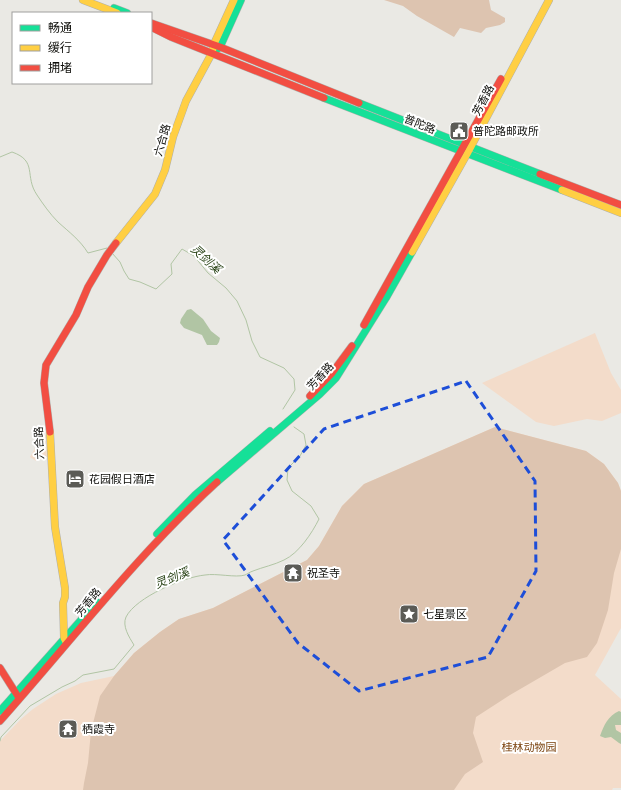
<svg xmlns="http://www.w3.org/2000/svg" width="621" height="790" font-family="Raleway,'Noto Sans SC',sans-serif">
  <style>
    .green { fill: #f3dcca }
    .forest { fill: #ddc4b0 }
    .water { fill: #b1c5a4 }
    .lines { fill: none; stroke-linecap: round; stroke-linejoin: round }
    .stream { stroke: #b1c5a4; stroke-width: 1 }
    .fast-casing { stroke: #b0b0ac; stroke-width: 8 }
    .slow-casing { stroke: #b0b0ac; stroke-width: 8 }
    .jam-casing { stroke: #b0b0ac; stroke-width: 8 }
    .fast { stroke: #16e098; stroke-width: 7 }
    .slow { stroke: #ffcf43; stroke-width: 7 }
    .jam { stroke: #f24e42; stroke-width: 7 }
    .marked { fill: none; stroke: #1d4ed8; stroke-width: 3; stroke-dasharray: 8 5; stroke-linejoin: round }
    .labels { text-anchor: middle; stroke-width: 4; stroke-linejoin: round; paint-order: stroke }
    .street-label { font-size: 11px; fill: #0e0e0a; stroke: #fff }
    .poi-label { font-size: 11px; fill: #0e0e0a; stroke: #fff; text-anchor: start }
    .park-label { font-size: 11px; fill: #7a410c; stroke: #fff }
    .water-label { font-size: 12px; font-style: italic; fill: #223d0e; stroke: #fff }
  </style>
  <rect width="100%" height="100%" fill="#eae9e4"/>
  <g class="green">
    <path d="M595 333 611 373 621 390V413L602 421 587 419 554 426 536 422 482 383Z"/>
    <path d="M495 427 586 451 604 464 618 483 621 491V628L595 675 621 699V788H613L612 790H0V741L21 719 33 709 56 694 81 683 114 676 134 653 160 632 179 619 213 608 307 560 319 546 342 506 364 484Z"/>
    <path d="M43 434 46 435 47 457 40 454 36 461 30 457Z"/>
  </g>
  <g class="forest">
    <path d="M384 0H489L491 10 505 18V22L500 25 486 28 481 33 460 28 454 37 417 16 403 6Z"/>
    <path d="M495 427 586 451 604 464 618 483 621 491V549L614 573 608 610 597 643 587 657 565 663 510 695 476 717 473 733 483 762 465 774 454 790H83L84 783 88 763 91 731 100 696 114 676 134 653 160 632 179 619 213 608 307 560 319 546 342 506 364 484Z"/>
  </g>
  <g class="water">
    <path d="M191 309 203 319 211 331 220 338 219 342 217 345H207L202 335 184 328 180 323 181 319 187 310Z"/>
    <path d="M619 711 621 712V725H615L616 730 621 733V744L619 743 611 737 605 738 600 736C604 725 608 716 619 711Z"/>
  </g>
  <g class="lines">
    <g class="stream">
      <path d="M0 157 12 152C38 161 24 176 37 195 43 204 50 214 58 222 69 232 80 240 88 253L107 248 108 249"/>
      <path d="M112 253 120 262 124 271 129 279 140 282 156 289 172 274 171 264 182 249 194 256 208 273 226 288 237 301 246 320 252 341 260 357 284 368 294 379 295 390 283 409"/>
      <path d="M0 741 1 737 30 706 62 687 75 681 83 675 114 669 134 645C129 637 122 626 126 617 136 597 184 577 205 575 216 573 236 578 245 575 247 574 250 572 253 571 263 567 274 565 284 560 299 553 312 533 319 519L311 506 292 491 287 480 288 468 300 456 306 445 304 434 294 427"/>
    </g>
    <g class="fast-casing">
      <g id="fast">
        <path d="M114 8 127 13"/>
        <path d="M215 51 220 47 241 0"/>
        <path d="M324 98 562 190"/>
        <path d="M359 103 540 174"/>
        <path d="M217 482 320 394 336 378 386 298 412 252"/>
        <path d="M157 534 195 495 270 431"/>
        <path d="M0 711 97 602"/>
      </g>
    </g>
    <g class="slow-casing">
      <g id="slow">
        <path d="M83 0 117 13"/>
        <path d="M562 190 621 213"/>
        <path d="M116 243 155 194 165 170 173 137 186 101 212 53 214 44 234 0"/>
        <path d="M412 252 467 154 549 0"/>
        <path d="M50 432 55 527 65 588V597L63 603 64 638 66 642"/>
      </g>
    </g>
    <g class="jam-casing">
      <g id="jam">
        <path d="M151 23 220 47 359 103"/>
        <path d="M151 27 171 37 324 98"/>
        <path d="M540 174 621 205"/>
        <path d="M364 325 501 79"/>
        <path d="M310 396 332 373 352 346"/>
        <path d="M50 432 44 383 46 365 76 315 88 287 107 255 116 243"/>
        <path d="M0 668 19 698"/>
        <path d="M0 721C72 640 137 555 217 482"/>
      </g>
    </g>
    <use href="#fast" class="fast"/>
    <use href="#slow" class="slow"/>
    <use href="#jam" class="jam"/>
  </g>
  <path class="marked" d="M466 381 535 481 536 571 488 657 359 691 298 643 223 540 324 429Z"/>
  <defs>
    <g id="civic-square" transform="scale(1)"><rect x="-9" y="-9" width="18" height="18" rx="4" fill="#5b5b56" stroke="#fff"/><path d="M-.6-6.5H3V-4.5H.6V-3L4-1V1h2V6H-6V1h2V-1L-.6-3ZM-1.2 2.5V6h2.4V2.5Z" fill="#fff"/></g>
    <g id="hotel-square" transform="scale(1)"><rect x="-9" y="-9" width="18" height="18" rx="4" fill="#5b5b56" stroke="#fff"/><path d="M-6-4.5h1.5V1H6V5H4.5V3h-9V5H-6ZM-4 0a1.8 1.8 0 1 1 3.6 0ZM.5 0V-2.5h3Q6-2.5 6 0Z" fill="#fff"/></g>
    <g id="temple-square" transform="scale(1)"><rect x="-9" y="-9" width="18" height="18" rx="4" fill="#5b5b56" stroke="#fff"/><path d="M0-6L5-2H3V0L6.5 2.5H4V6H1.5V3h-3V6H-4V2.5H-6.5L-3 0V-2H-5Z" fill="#fff"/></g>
    <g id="sight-square" transform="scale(1)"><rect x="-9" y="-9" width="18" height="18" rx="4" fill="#5b5b56" stroke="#fff"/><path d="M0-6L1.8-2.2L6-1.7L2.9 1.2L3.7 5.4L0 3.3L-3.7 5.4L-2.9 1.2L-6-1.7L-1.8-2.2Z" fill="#fff"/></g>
  </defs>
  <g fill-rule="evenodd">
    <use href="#civic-square" x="459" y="131"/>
    <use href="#hotel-square" x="75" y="479"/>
    <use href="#temple-square" x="293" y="573"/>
    <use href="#sight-square" x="409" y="614"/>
    <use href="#temple-square" x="68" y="729"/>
  </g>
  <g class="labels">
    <g class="street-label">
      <text transform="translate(483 100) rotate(-62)" y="4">芳香路</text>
      <text transform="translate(420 124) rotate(22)" y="4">普陀路</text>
      <text transform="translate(162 140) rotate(-74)" y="4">六合路</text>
      <text transform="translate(320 376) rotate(-47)" y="4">芳香路</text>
      <text transform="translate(39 443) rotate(-93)" y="4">六合路</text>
      <text transform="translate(88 602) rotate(-50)" y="4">芳香路</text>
    </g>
    <g class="poi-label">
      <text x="473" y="135">普陀路邮政所</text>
      <text x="89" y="483">花园假日酒店</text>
      <text x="307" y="577">祝圣寺</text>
      <text x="423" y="618">七星景区</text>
      <text x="82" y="733">栖霞寺</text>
    </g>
    <g class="park-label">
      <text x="529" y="751">桂林动物园</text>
    </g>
    <g class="water-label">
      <text transform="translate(206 259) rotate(42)" y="4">灵剑溪</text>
      <text transform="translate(172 578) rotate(-22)" y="4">灵剑溪</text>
    </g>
  </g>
  <rect x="12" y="12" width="140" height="72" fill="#ffffff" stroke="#9f9f9d"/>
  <rect x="20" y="25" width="20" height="6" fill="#16e098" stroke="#9f9f9d"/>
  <text x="48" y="32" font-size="12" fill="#0e0e0a">畅通</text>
  <rect x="20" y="45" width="20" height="6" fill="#ffcf43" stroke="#9f9f9d"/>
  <text x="48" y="52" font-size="12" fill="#0e0e0a">缓行</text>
  <rect x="20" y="65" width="20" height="6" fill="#f24e42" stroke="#9f9f9d"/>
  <text x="48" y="72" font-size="12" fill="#0e0e0a">拥堵</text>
</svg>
